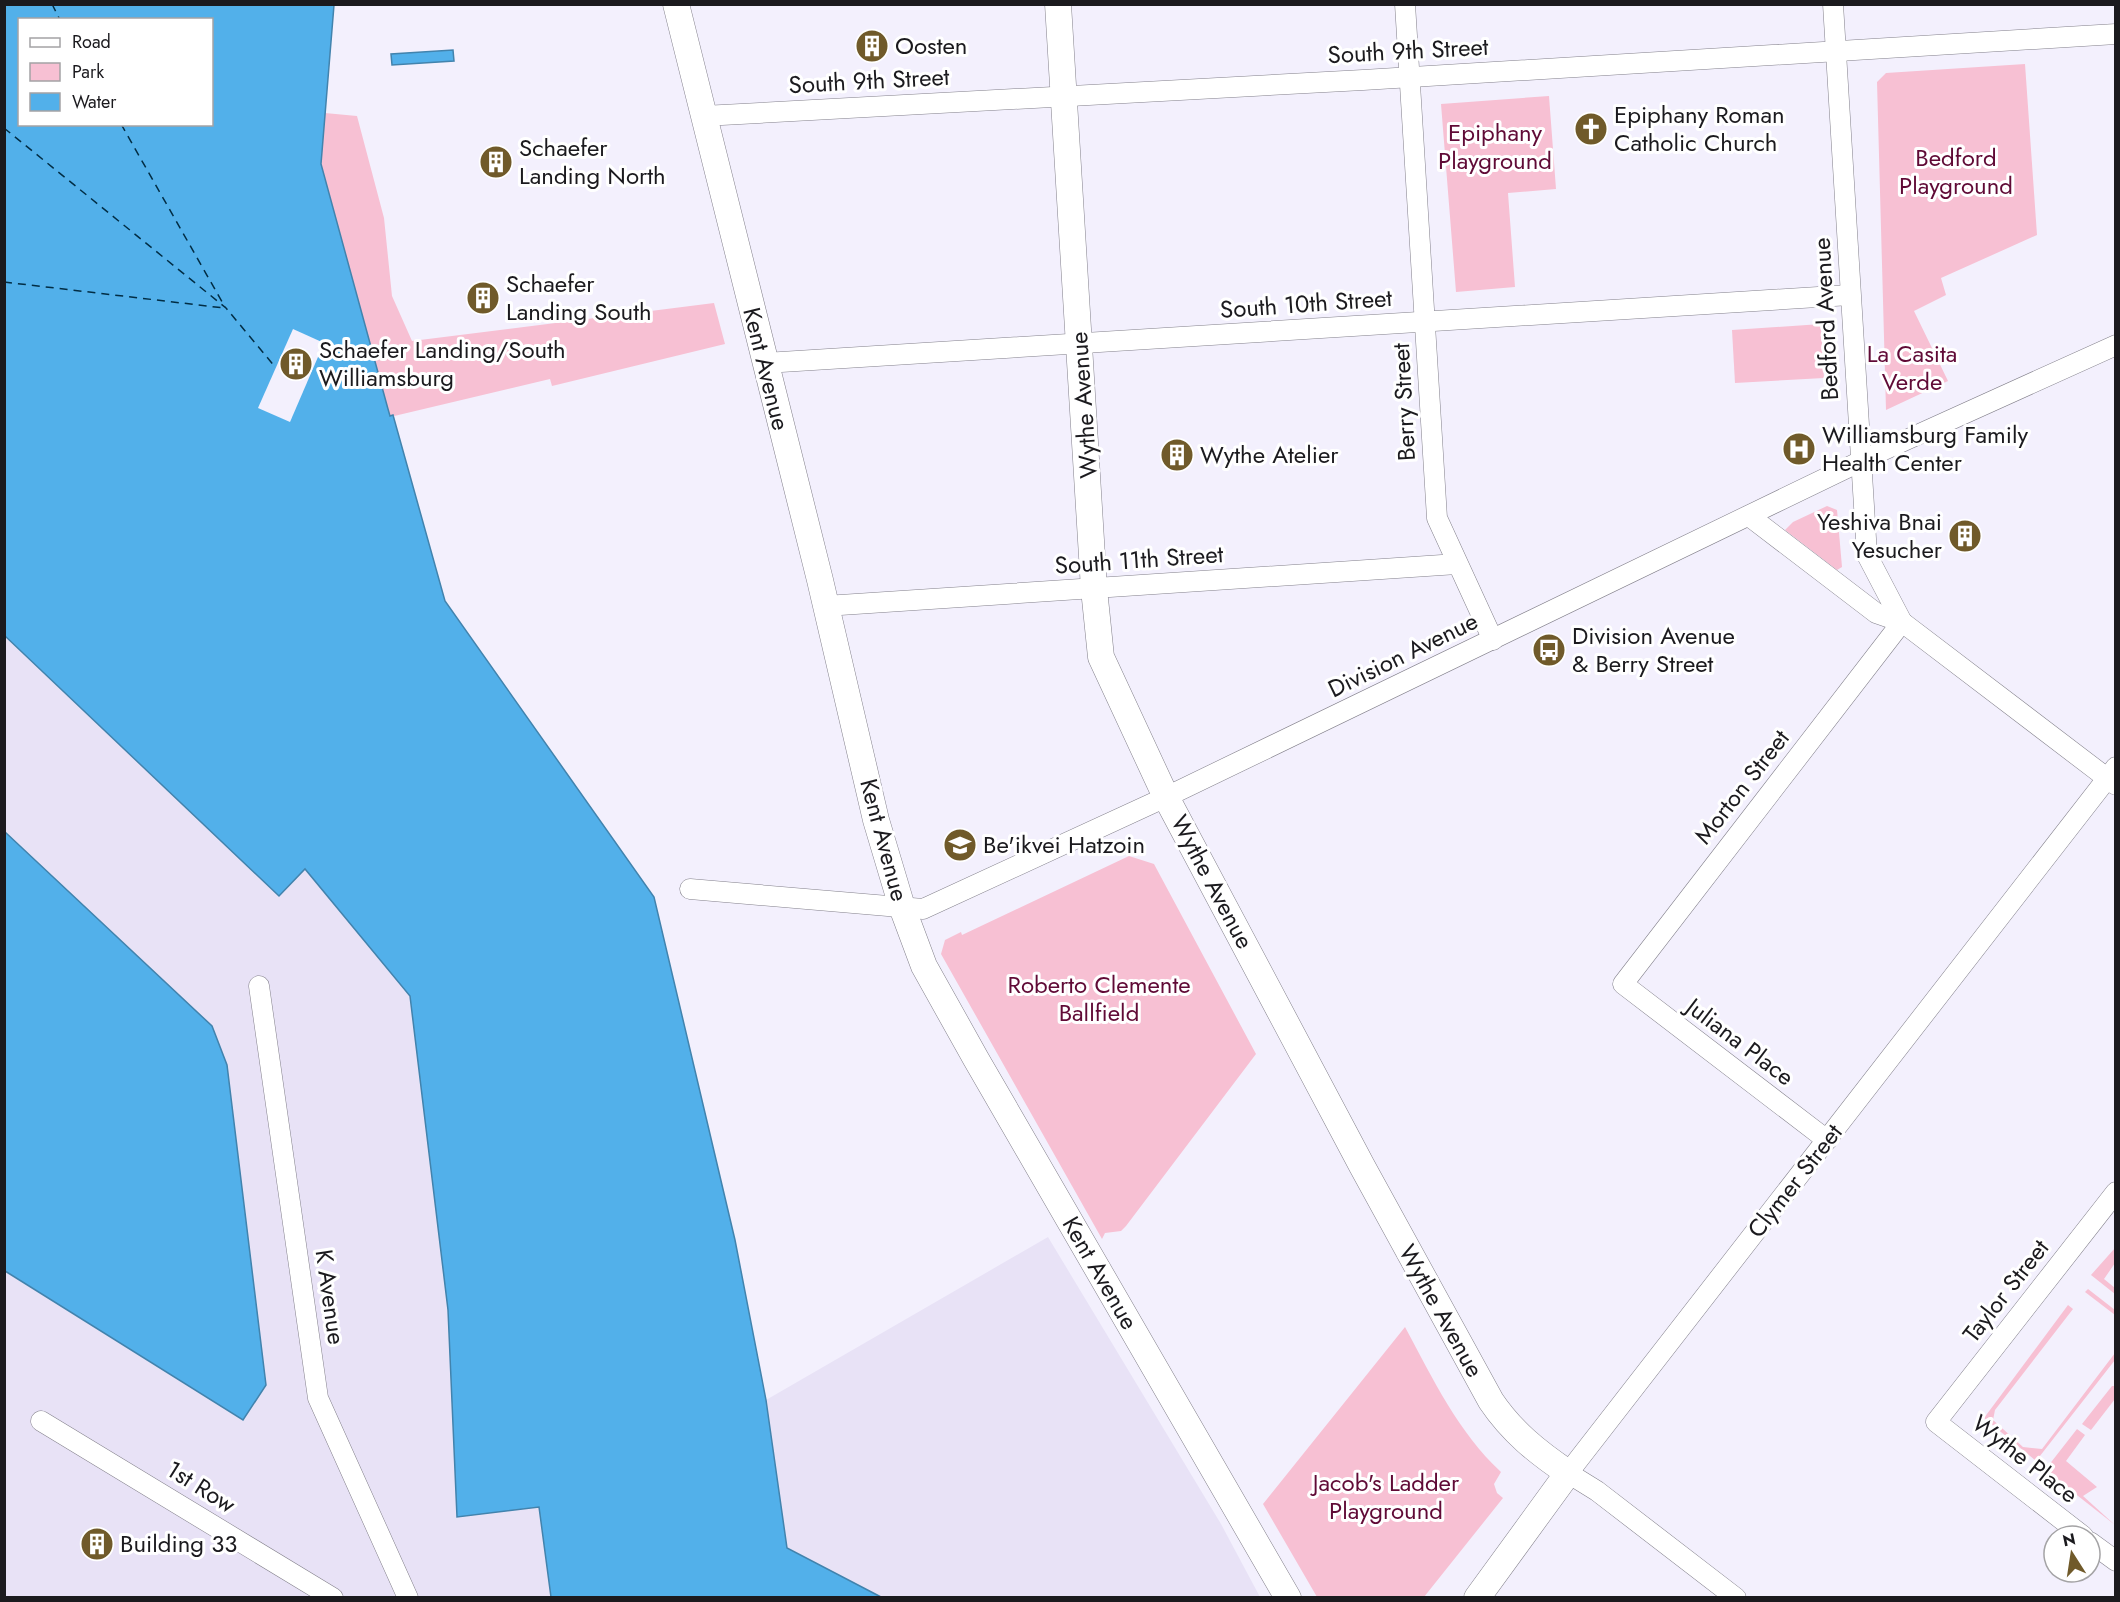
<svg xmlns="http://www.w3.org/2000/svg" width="2120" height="1602" font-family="Jost,sans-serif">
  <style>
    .built { fill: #e8e2f6 }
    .green { fill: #f7c0d3 }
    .water { fill: #52b0ea; stroke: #4283ad; stroke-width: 1.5; fill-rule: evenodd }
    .pier { fill: #f3f0fd }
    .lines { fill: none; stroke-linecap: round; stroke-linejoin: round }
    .ferry { stroke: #022d44; stroke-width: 1.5; stroke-dasharray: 8 6; stroke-linecap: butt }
    .minor-casing { stroke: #83808b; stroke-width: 21 }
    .major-casing { stroke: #83808b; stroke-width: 27 }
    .minor { stroke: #fff; stroke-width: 20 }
    .major { stroke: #fff; stroke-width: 26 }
    .labels { text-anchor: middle; stroke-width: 6; stroke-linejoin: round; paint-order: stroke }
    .poi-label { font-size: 24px; fill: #1b1a1e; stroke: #fff; text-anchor: start }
    .street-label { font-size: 24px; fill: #1b1a1e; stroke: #fff }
    .park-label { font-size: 24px; fill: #600a36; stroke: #fff }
  </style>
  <rect width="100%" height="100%" fill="#f3f0fd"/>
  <g class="built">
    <path d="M4 636 279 896 305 869 410 996 448 1310 457 1517 539 1507 551 1597H5V1271L243 1420 266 1385 212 1026 5 831Z"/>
    <path d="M1048 1237 1221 1524 1260 1597H881L787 1548 766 1400Z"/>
  </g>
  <g class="green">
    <path d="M2025 64 2037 235 1941 278 1946 295 1914 311 1948 381 1886 410 1877 82 1886 73Z"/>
    <path d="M1549 96 1556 189 1508 193 1515 287 1456 292 1441 104Z"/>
    <path d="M325 113 357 116 384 218 392 296 412 341 714 303 725 344 552 386 550 379 390 417 321 164Z"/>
    <path d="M1821 324 1824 378 1735 383 1732 330Z"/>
    <path d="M1827 506 1837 510 1842 567 1837 570 1785 530 1793 522Z"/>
    <path d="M1129 856 1154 864 1256 1054 1126 1226 1121 1231 1105 1233 1102 1239 941 954 945 940 961 932 962 935Z"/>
    <path d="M2115 1248V1263L2104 1279 2115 1288V1294L2091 1275Z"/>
    <path d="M2088 1289 2115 1310V1315L2085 1292Z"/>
    <path d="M2068 1305 2073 1309 1995 1410 1993 1420 2023 1447 2042 1449 2115 1353V1360L2036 1461 1984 1418Z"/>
    <path d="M1405 1327C1433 1379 1458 1432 1501 1472L1494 1484 1497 1493 1503 1498 1424 1597H1317L1263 1504Z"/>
    <path d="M2112 1386H2115V1399L2091 1430 2082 1424Z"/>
    <path d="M2077 1429 2085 1435 2066 1461 2097 1487 2083 1496 2115 1525 2045 1470Z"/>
  </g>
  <g class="water">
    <path d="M4 5H334L321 164 388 409 390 416 393 415 445 601 654 897 735 1240 766 1400 787 1548 881 1597H551L539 1507 457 1517 448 1310 410 996 305 869 279 896 5 636ZM20 20H212V124H20Z"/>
    <path d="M453 50 454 61 392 65 391 54Z"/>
    <path d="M4 831 212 1026 227 1065 266 1385 243 1420 5 1271Z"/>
  </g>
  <path class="pier" d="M293 329 324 343 290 422 258 408Z"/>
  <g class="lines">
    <g class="ferry">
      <path d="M52 4 60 20"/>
      <path d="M121 124 225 307"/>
      <path d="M4 128 226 308 276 368"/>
      <path d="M4 282 224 308"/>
    </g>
    <g class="minor-casing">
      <g id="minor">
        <path d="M1405 4 1437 518 1493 640"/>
        <path d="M1833 4 1867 555 1902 622"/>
        <path d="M703 116 1363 80 2116 34"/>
        <path d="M765 363 1850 295"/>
        <path d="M1749 516 1876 613 1902 622 2116 785"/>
        <path d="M825 606 1457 564"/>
        <path d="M690 889 923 909 1166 797 1884 450 2116 345"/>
        <path d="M259 986 318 1398 408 1598"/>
        <path d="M1827 1140 1623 984 1902 622"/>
        <path d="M41 1421 333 1598"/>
        <path d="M2083 1536 1936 1422 2116 1192"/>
        <path d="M2090 1542 2116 1561"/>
        <path d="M1736 1598 1597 1491 1568 1473 2116 767"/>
      </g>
    </g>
    <g class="major-casing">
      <g id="major">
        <path d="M676 4 820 580 876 820 902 907 924 966 976 1059 1288 1598"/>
        <path d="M1058 4 1094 589 1101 657 1166 797 1362 1166 1491 1401C1512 1432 1537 1452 1568 1473L1477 1598"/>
      </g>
    </g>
    <use href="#minor" class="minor"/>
    <use href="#major" class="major"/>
  </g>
  <defs>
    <g id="building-disc" transform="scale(1.725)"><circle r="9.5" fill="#705a2a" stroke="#fff"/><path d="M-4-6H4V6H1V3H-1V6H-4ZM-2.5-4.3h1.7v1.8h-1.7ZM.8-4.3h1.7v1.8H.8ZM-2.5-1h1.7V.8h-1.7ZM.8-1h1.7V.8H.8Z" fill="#fff"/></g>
    <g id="church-disc" transform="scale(1.725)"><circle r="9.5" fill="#705a2a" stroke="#fff"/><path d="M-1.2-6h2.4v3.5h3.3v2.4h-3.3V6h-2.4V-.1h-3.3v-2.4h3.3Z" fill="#fff"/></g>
    <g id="hospital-disc" transform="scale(1.725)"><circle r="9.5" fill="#705a2a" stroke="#fff"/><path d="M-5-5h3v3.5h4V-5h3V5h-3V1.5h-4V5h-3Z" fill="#fff"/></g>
    <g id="bus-disc" transform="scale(1.725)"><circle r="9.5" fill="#705a2a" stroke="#fff"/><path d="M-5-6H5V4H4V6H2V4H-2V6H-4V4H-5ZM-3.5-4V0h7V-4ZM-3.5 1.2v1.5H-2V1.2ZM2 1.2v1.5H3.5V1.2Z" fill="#fff"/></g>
    <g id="school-disc" transform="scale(1.725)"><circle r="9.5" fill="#705a2a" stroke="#fff"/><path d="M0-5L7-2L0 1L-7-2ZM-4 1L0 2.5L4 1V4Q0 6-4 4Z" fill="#fff"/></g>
  </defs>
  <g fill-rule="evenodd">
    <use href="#building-disc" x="872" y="46"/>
    <use href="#church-disc" x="1591" y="129"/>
    <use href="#building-disc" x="496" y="162"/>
    <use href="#building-disc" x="483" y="298"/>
    <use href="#building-disc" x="296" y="364"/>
    <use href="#hospital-disc" x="1799" y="449"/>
    <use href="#building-disc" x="1177" y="455"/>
    <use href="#building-disc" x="1965" y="536"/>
    <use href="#bus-disc" x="1549" y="650"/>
    <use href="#school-disc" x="960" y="845"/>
    <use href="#building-disc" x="97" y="1544"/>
  </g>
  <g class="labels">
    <g class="poi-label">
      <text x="895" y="54">Oosten</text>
      <text x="1614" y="123">Epiphany Roman<tspan x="1614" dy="28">Catholic Church</tspan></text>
      <text x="519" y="156">Schaefer<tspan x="519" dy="28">Landing North</tspan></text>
      <text x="506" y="292">Schaefer<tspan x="506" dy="28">Landing South</tspan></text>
      <text x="319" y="358">Schaefer Landing/South<tspan x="319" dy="28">Williamsburg</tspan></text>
      <text x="1822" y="443">Williamsburg Family<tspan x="1822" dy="28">Health Center</tspan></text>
      <text x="1200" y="463">Wythe Atelier</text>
      <text x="1942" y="530" text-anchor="end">Yeshiva Bnai<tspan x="1942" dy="28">Yesucher</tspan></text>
      <text x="1572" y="644">Division Avenue<tspan x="1572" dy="28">&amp; Berry Street</tspan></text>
      <text x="983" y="853">Be'ikvei Hatzoin</text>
      <text x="120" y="1552">Building 33</text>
    </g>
    <g class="street-label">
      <text transform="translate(1408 51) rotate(-3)" y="8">South 9th Street</text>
      <text transform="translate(869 81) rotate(-3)" y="8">South 9th Street</text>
      <text transform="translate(1306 304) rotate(-4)" y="8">South 10th Street</text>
      <text transform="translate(1826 319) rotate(-93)" y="8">Bedford Avenue</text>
      <text transform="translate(766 369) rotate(76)" y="8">Kent Avenue</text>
      <text transform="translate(1404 402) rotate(-93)" y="8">Berry Street</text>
      <text transform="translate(1084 405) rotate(-94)" y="8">Wythe Avenue</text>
      <text transform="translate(1139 560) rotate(-4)" y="8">South 11th Street</text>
      <text transform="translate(1403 655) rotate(-26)" y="8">Division Avenue</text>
      <text transform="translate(1742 787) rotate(-52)" y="8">Morton Street</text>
      <text transform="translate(884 840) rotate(75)" y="8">Kent Avenue</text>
      <text transform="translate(1212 882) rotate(62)" y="8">Wythe Avenue</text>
      <text transform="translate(1740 1042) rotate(37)" y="8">Juliana Place</text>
      <text transform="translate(1795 1181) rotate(-52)" y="8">Clymer Street</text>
      <text transform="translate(1100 1273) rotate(60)" y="8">Kent Avenue</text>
      <text transform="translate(2006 1291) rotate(-52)" y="8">Taylor Street</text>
      <text transform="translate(330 1297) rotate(82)" y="8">K Avenue</text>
      <text transform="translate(1441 1311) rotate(61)" y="8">Wythe Avenue</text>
      <text transform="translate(2025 1459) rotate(38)" y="8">Wythe Place</text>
      <text transform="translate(201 1487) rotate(32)" y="8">1st Row</text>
    </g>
    <g class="park-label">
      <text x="1495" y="141">Epiphany<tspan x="1495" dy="28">Playground</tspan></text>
      <text x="1956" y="166">Bedford<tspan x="1956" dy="28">Playground</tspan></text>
      <text x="1912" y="362">La Casita<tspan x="1912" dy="28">Verde</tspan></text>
      <text x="1099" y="993">Roberto Clemente<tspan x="1099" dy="28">Ballfield</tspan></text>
      <text x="1386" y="1491">Jacob's Ladder<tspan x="1386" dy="28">Playground</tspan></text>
    </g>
  </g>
  <rect width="2120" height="1602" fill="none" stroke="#1b1a1e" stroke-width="12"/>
  <rect x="18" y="18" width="195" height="108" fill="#ffffff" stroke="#a4a3a5" stroke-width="1.5"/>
  <rect x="30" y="38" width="30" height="9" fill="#ffffff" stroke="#a4a3a5" stroke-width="1.5"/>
  <text x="72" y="48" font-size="18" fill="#1b1a1e">Road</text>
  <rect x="30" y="63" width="30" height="18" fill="#f7c0d3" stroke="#a4a3a5" stroke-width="1.5"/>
  <text x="72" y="78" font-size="18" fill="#1b1a1e">Park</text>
  <rect x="30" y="93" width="30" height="18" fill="#52b0ea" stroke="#a4a3a5" stroke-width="1.5"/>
  <text x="72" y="108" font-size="18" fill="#1b1a1e">Water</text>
  <g transform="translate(2072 1554) rotate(348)"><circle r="28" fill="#ffffff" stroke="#a4a3a5" stroke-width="1.5"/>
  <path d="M0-4.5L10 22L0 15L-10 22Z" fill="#705a2a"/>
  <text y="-9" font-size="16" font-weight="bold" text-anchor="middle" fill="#1b1a1e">N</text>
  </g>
</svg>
